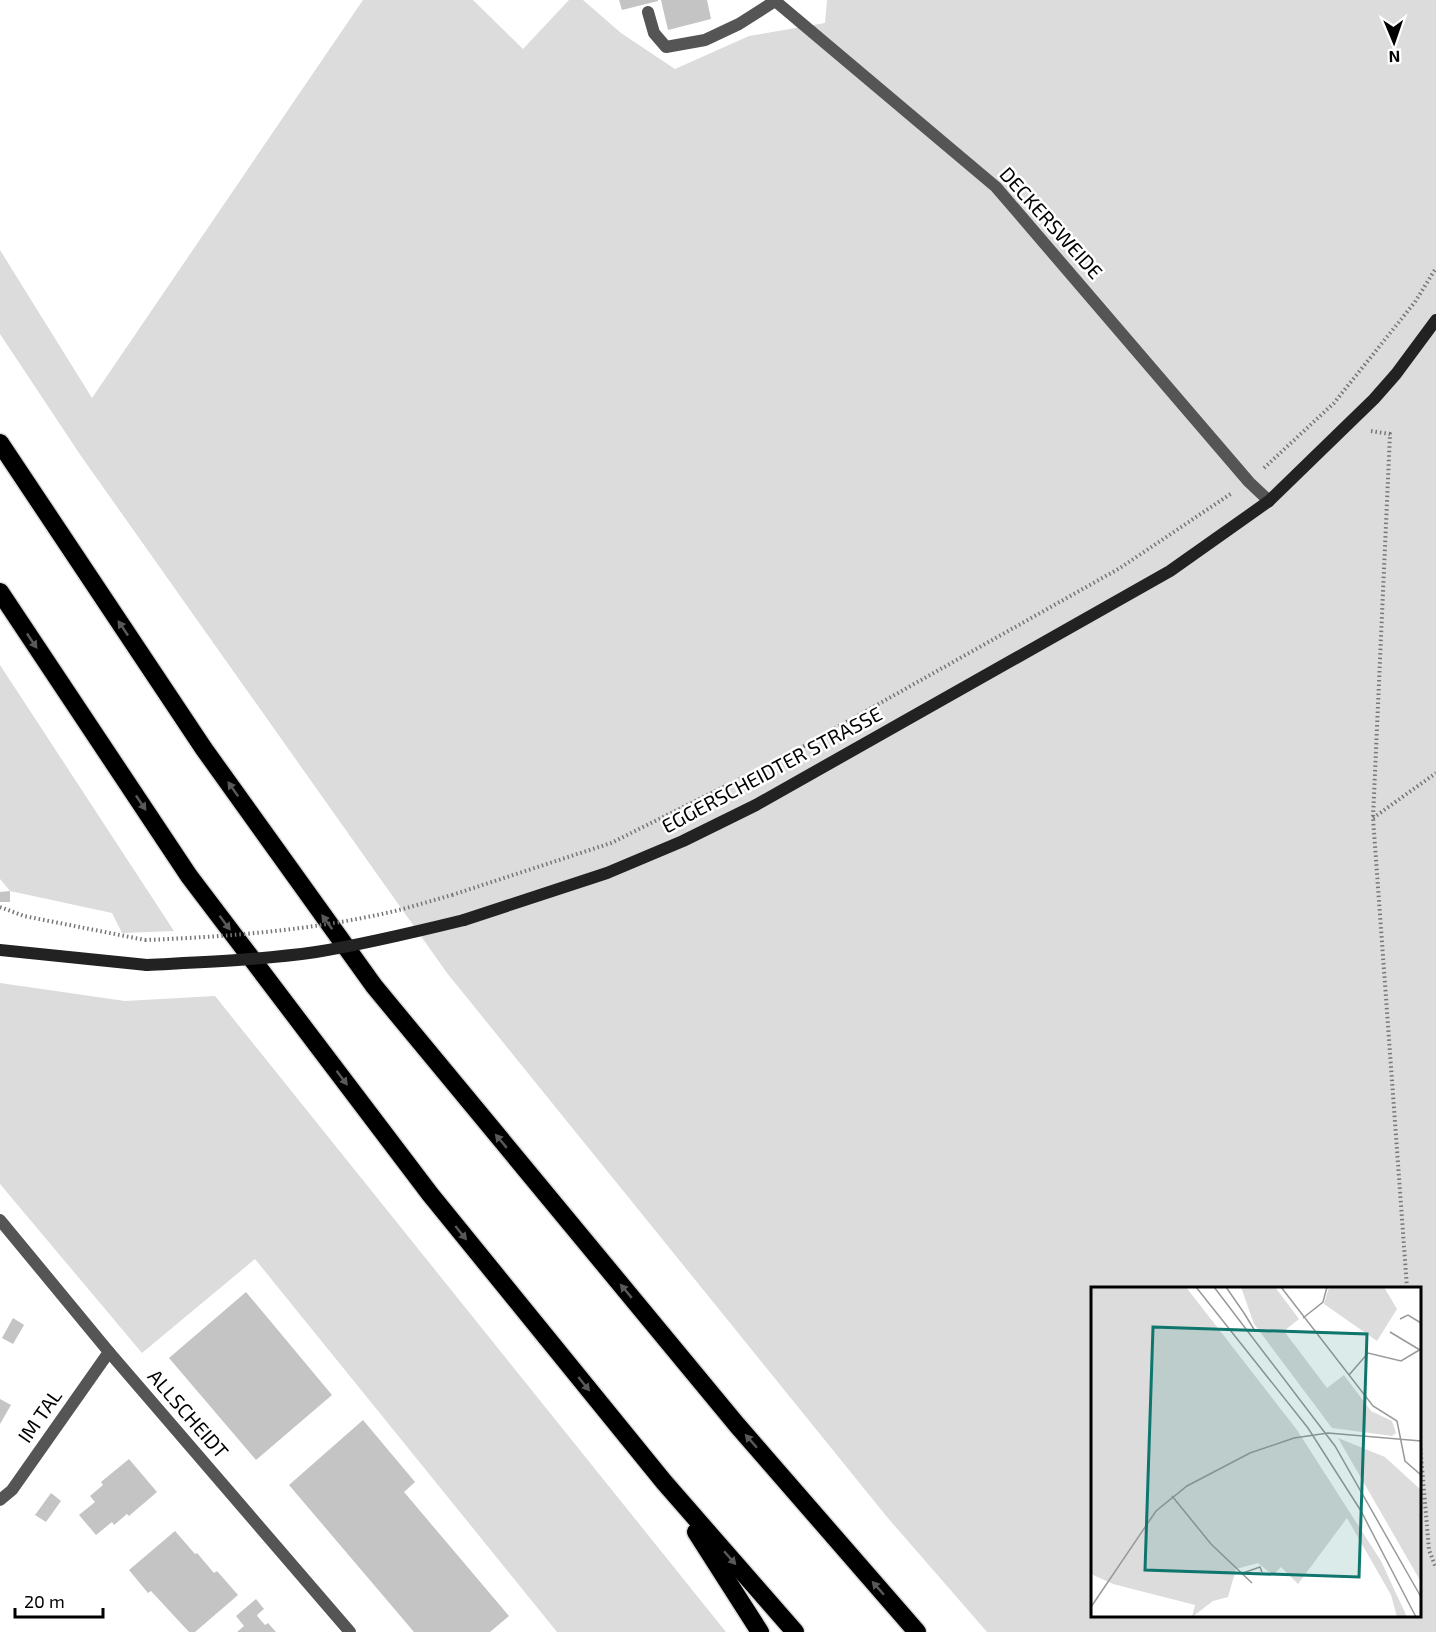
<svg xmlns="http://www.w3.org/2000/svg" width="1436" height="1632" font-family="'Exo 2',sans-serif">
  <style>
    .green { fill: #dcdcdc; fill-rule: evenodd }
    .building { fill: #c4c4c4 }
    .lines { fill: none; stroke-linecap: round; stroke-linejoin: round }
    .highway-casing { stroke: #dbdbdb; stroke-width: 21 }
    .path { stroke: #777; stroke-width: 4; stroke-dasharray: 1.5 3; stroke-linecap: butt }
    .lane { stroke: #555; stroke-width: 12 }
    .street { stroke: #555; stroke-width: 12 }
    .secondary { stroke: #222; stroke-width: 12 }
    .highway { stroke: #000; stroke-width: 18 }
    .path-bridge { stroke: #777; stroke-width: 4; stroke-dasharray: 1.5 3; stroke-linecap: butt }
    .secondary-bridge { stroke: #222; stroke-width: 12 }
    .oneway { fill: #595959 }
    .labels { text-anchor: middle; stroke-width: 5; stroke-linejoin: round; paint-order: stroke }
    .street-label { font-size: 20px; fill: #000; stroke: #fff }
    .inset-road { fill: none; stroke: #999; stroke-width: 1.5 }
    .view { fill: #0f766e; fill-opacity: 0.15; stroke: #0f766e; stroke-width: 3 }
    .inset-edge { fill: none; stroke: #000; stroke-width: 3 }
  </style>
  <rect width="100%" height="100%" fill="#fff"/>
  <g class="green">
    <path d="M363 0H473L523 49 569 0H583L621 33 675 69 749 36 825 23 827 0H1436V1632H987L887 1517 447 973 81 456 0 334V250L92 398ZM1092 1288H1420V1616H1092Z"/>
    <path d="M0 665 174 931 122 933 112 913 10 891 0 879Z"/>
    <path d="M0 983 125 1001 215 996 726 1632H557L255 1259 142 1353 0 1184Z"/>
  </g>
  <g class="building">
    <path d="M619 0H658V1L622 10Z"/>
    <path d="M661 0H707L711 19 668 30Z"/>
    <path d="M10 891V902H0V892Z"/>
    <path d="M246 1292 332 1395 256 1460 169 1358Z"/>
    <path d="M13 1318 24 1325 13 1344 2 1338Z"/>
    <path d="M0 1399 11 1405 0 1424Z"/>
    <path d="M363 1420 415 1482 404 1492 509 1616 490 1632H414L289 1485Z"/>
    <path d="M129 1459 157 1492 129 1516 127 1514 114 1525 112 1522 96 1535 79 1515 95 1502 90 1496 103 1485 101 1482Z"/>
    <path d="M51 1493 61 1501 46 1522 35 1515Z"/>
    <path d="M175 1531 195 1554 197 1553 214 1573 217 1571 238 1595 195 1632H189L151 1591 148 1593 129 1570Z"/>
    <path d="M256 1599 264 1609 257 1615 258 1617 265 1625 268 1623 276 1632H237L244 1626 236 1616Z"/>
  </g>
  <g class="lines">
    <g class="highway-casing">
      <g id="highway">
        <path d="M0 443 204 749 374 986 737 1425 917 1632"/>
        <path d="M0 592 189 876 430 1194 664 1482 795 1632"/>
        <path d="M696 1532 760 1632"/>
      </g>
    </g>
    <g class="path">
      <path d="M1371 431 1390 434 1373 818 1407 1288"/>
      <path d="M1264 468 1334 403 1415 302 1436 268"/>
      <path d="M1373 818 1436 773"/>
      <path d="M452 895 611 843 788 755 1120 568 1232 493"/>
      <path d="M0 907 24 916 145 940"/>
      <path d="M1420 1444 1429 1550 1436 1568"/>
    </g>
    <g class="lane">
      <path d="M774 0 996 187 1249 482 1269 501"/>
      <path d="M648 12 654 33 666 47 705 40 739 24 775 1"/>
    </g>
    <g class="street">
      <path d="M0 1220 109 1352 350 1632"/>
      <path d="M0 1500 12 1490 109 1352"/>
    </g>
    <g class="secondary">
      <path d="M464 920 607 873 683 841 756 805 1170 571 1269 501 1374 399 1396 374 1436 320"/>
      <path d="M0 950 147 965"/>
    </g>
    <use href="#highway" class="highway"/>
    <path class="path-bridge" d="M145 940C223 937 301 931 377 915 402 910 427 902 452 895"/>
    <path class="secondary-bridge" d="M147 965C203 962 260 960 316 952 366 944 415 932 464 920"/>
  </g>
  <defs><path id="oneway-solid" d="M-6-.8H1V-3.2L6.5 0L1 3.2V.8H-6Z" transform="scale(1.5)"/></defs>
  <g class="oneway">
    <use href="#oneway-solid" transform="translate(123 628) rotate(-124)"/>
    <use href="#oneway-solid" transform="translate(32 641) rotate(56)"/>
    <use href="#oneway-solid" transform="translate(233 789) rotate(-125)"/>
    <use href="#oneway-solid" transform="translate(141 803) rotate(56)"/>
    <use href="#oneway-solid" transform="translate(327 922) rotate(-126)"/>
    <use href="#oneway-solid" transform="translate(225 923) rotate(53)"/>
    <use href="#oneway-solid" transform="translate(342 1078) rotate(53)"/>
    <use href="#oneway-solid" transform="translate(501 1141) rotate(-130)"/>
    <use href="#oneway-solid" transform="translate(461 1233) rotate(51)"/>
    <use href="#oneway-solid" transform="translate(626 1291) rotate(-130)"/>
    <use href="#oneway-solid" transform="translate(584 1384) rotate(51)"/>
    <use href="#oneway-solid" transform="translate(751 1441) rotate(-131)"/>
    <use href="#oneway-solid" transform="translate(730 1558) rotate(49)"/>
    <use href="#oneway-solid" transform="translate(878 1588) rotate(-131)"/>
  </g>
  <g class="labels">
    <g class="street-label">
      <text transform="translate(1051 223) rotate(48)" y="7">DECKERSWEIDE</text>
      <text transform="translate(772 770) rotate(-28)" y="7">EGGERSCHEIDTER STRASSE</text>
      <text transform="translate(188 1414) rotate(49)" y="7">ALLSCHEIDT</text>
      <text transform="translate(40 1416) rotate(-55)" y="7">IM TAL</text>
    </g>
  </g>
  <g transform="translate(1091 1287)">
    <rect width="330" height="330" fill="#fff"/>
    <path d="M0 0H95L206 143 290 274 316 330H306L300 308 256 231 207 297 190 280 182 288 167 276 145 282 137 310 122 314 101 330 104 318 22 297 0 287ZM150 0H184L208 32 193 44 236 101 253 88 280 124 301 134 305 146 301 149 241 141 163 37ZM238 0H293L306 22 286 54 233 17ZM247 151 294 170 330 203V295Z" fill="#dcdcdc"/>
    <path class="inset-road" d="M105 0 217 141 270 224 325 330M123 0 244 159 330 310M135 0 153 26M190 0 282 119 306 134 314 174 330 188M153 26 164 44M212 31 232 15 236 0M309 32 317 28 330 36M299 45 329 63M258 88 277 66 310 74 330 62M81 209 120 257 161 296M152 286 169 280 171 285M0 320 65 224 96 199 159 166 203 151 237 146 330 154"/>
    <path class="view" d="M62 40 276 47 268 290 54 283Z"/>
    <rect width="330" height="330" class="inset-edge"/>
  </g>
  <g transform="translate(1394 42) rotate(178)" stroke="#ffffff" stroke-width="4.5" paint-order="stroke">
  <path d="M0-4.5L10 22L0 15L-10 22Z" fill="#000000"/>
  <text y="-9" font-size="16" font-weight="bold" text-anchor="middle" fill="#000000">N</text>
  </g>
  <path d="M15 1608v9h88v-9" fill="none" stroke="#000000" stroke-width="3"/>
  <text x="24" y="1608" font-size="18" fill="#000000" stroke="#ffffff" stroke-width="4.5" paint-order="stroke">20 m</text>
</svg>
